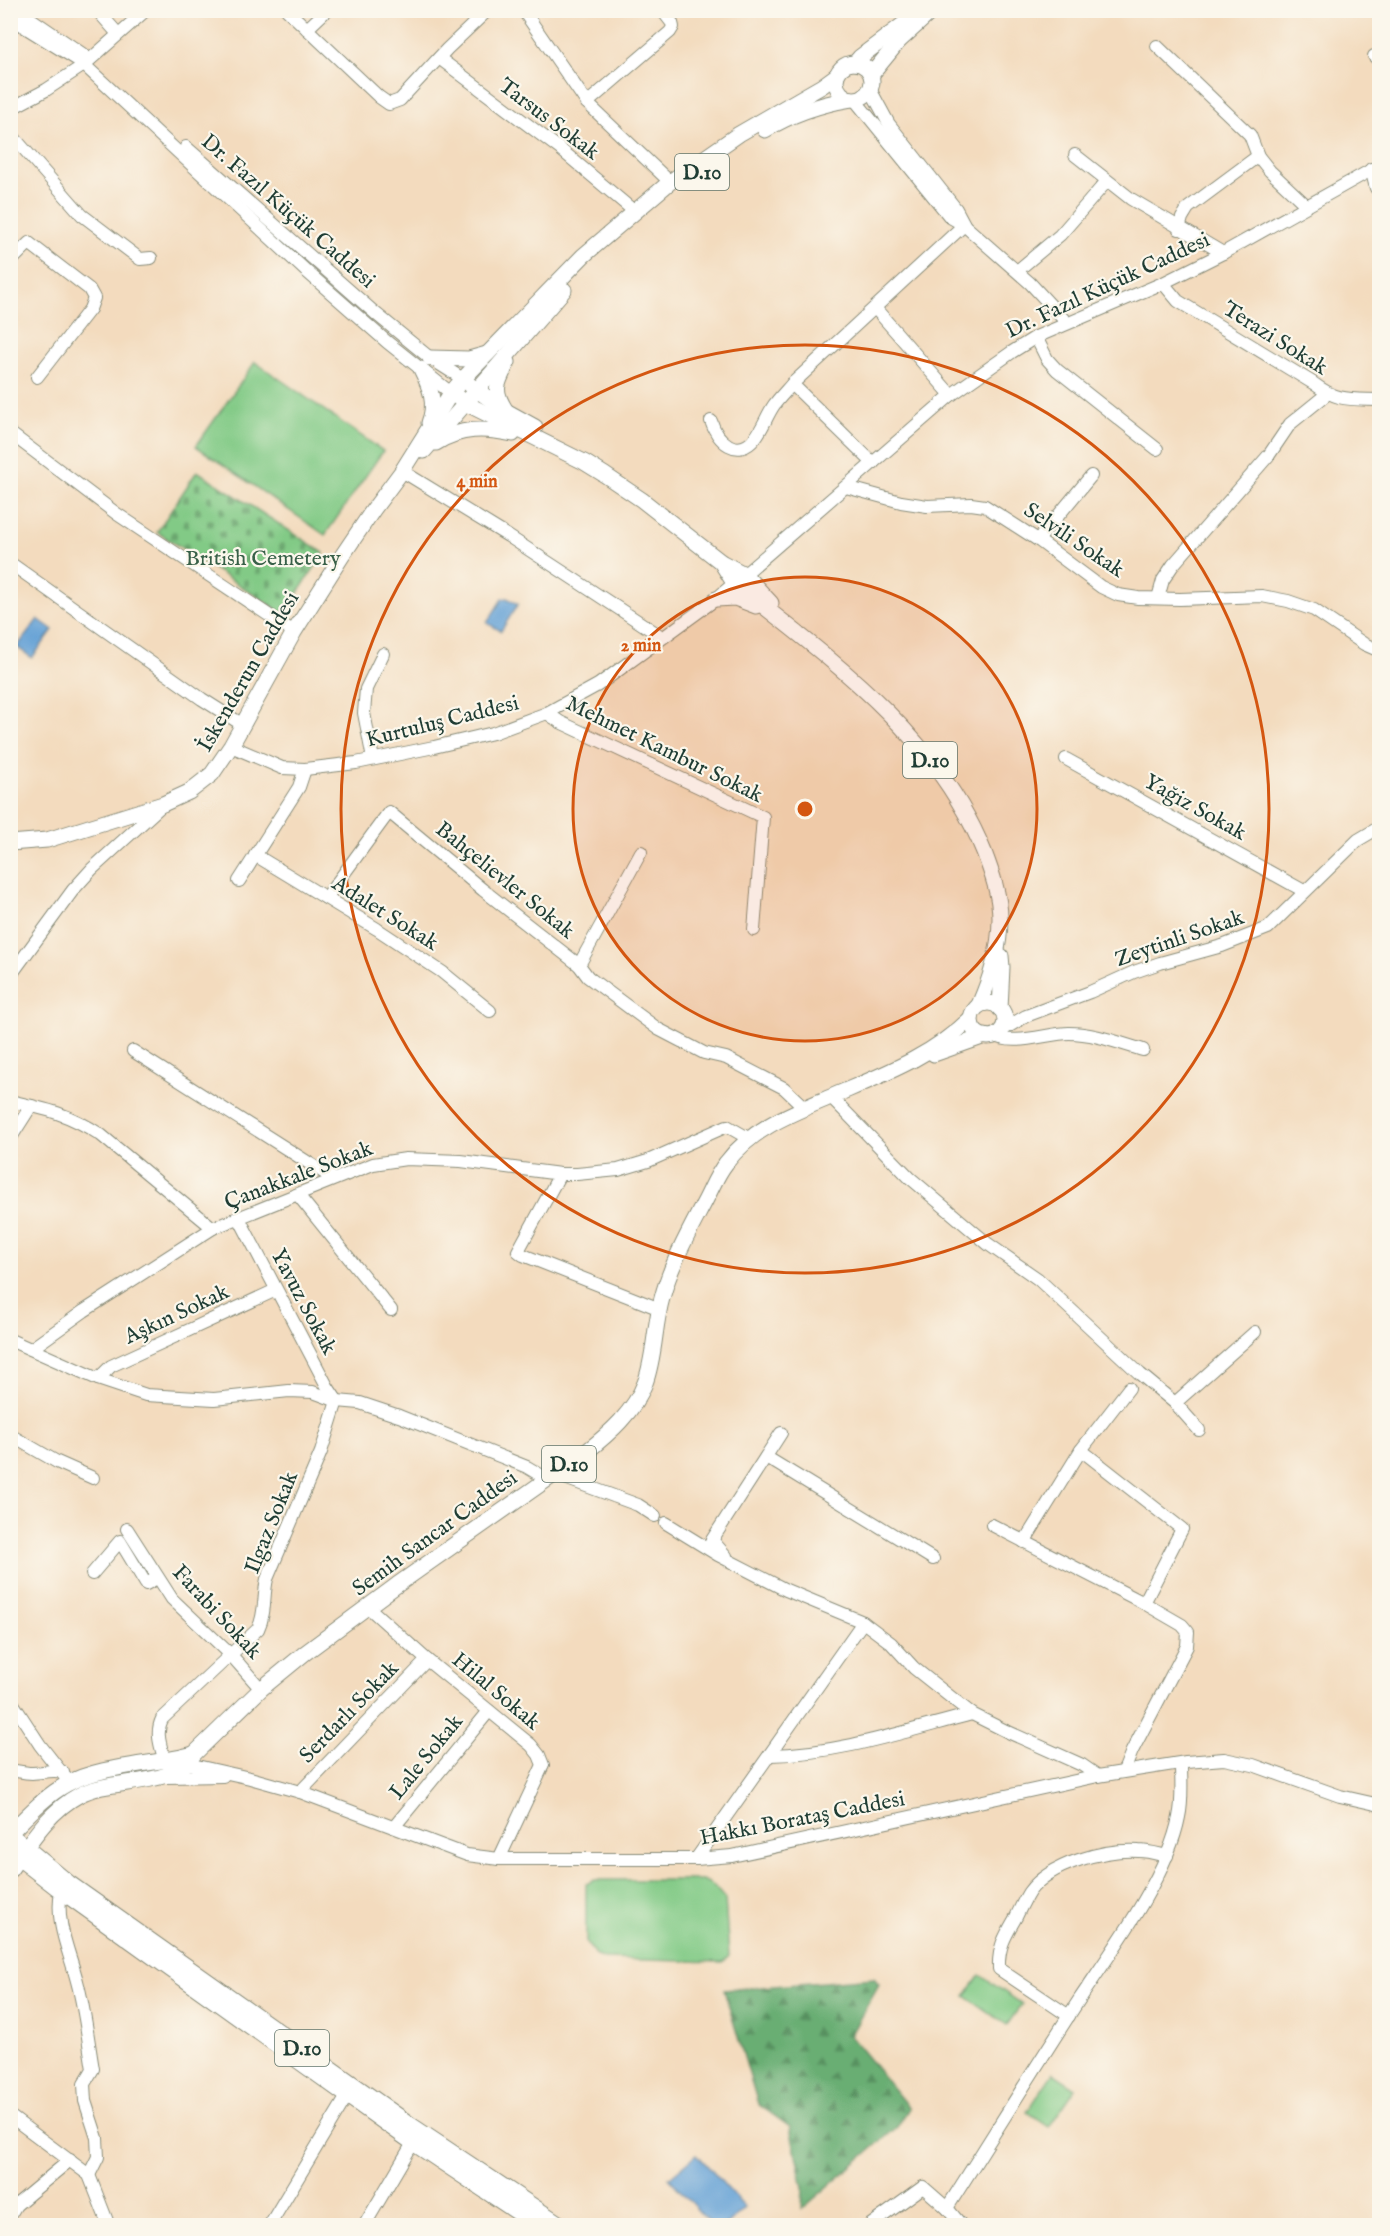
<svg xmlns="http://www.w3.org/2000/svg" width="1390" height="2236" font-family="'IM FELL English',serif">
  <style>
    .forest { fill: url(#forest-firs); stroke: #447654; stroke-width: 1.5 }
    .cemetery { fill: url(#cemetery-stones); stroke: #50845d; stroke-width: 1.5 }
    .garden { fill: #82ca86; stroke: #50845d; stroke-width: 1.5 }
    .water { fill: #64a0d5; stroke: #426e84; stroke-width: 1.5 }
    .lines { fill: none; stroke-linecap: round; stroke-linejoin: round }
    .minor-casing { stroke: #898c79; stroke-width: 14 }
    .major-casing { stroke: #898c79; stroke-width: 17 }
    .minor { stroke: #fff; stroke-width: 12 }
    .major { stroke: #fff; stroke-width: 15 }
    .ring { fill: none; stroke: #d45610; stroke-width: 3 }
    .labels { text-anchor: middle; stroke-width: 4.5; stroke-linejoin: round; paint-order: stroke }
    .shield { fill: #fbf7ec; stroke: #61756b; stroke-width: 1.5 }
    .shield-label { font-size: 21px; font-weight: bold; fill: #1f3d34 }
    .street-label { font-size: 22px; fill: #1f3d34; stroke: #fbf7ec }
    .park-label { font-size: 22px; fill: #386048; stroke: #fbf7ec }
    .centre { fill: #d45610; stroke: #fbf7ec; stroke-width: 3 }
    .ring-label { font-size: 18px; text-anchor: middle; font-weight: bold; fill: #d45610; stroke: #fbf7ec; stroke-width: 4.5; stroke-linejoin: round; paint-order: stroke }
  </style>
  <defs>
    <pattern id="forest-firs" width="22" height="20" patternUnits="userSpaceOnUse" patternTransform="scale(1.5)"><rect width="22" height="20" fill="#69ae73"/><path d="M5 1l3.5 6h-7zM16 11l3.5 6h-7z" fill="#568f5f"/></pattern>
    <pattern id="cemetery-stones" width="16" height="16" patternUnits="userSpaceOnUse" patternTransform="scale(1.5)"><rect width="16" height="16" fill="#82ca86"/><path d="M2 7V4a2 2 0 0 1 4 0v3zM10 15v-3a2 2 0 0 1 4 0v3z" fill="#6aa56e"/></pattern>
  </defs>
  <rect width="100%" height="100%" fill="#fbf7ec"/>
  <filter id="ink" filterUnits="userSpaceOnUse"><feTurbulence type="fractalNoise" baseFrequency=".0167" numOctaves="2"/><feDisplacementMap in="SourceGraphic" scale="12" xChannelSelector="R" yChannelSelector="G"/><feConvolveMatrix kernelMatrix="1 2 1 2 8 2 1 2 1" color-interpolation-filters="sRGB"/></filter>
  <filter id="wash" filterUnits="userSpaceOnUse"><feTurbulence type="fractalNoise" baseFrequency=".008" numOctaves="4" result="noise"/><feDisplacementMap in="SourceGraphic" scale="24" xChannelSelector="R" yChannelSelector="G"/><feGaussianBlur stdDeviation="1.35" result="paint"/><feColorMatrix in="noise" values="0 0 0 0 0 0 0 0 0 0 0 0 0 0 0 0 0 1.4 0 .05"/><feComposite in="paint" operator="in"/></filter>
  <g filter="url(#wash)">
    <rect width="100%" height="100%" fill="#f3dbbe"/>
    <path class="forest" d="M874 1978 879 1984 850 2036 909 2108 897 2127 802 2209 803 2187 790 2127 758 2104 724 1990Z"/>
    <path class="cemetery" d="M197 471 324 553 284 614 157 532Z"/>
    <g class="garden">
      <path d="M255 362 383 451 325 535 196 446Z"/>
      <path d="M595 1880H703L714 1886 725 1899 729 1956 723 1962 604 1959 596 1956 586 1942V1884Z"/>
      <path d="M980 1975 1022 2004 1007 2025 965 1996Z"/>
      <path d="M1053 2073 1076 2088 1049 2127 1027 2112Z"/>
    </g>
    <g class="water">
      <path d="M507 598 518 604 501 631 487 623 502 599Z"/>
      <path d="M38 619 53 630 32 658 17 647Z"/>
      <path d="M697 2154 745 2208 726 2225H711L669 2178Z"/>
    </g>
  </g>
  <g filter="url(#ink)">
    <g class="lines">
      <g class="minor-casing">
        <g id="minor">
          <path d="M18 10 84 55"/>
          <path d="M97 10 118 34"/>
          <path d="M287 10 379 97 389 104 400 100 447 49 488 10"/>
          <path d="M523 10 587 103 670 182"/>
          <path d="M10 18 81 62 306 271 387 342 451 393"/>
          <path d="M307 29 327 10"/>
          <path d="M1157 46 1250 135 1258 156 1270 171 1306 205"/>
          <path d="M1374 56 1380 61"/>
          <path d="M439 58 560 149 635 212"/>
          <path d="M870 89 889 124 956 209 964 224"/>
          <path d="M855 100 950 217 964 225 1030 283 1067 323"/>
          <path d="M587 103 670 32 673 27 672 23 662 10"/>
          <path d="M10 109 46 90 84 65 146 10"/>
          <path d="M10 133 82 215 140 259 151 258"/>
          <path d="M186 147 375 313 430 358 463 379"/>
          <path d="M1075 155 1131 199 1223 253"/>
          <path d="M1371 169 1376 188 1380 191"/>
          <path d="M1179 229 1182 218 1188 208 1258 156"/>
          <path d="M10 262 29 243 89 289 94 298 90 309 37 377"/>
          <path d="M1017 271 1060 235 1107 181"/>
          <path d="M1163 283 1178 301 1313 383C1338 402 1349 399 1380 400"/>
          <path d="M875 308 951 395"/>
          <path d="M1036 337 1047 359 1057 370 1157 449"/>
          <path d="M792 384 873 463"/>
          <path d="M711 421C717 441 738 460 755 438 763 428 767 415 774 405 779 398 786 391 792 384L964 225"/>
          <path d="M10 433 117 514 294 632"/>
          <path d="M402 471 508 536 662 637"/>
          <path d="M846 487 901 502 927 506 971 504 985 506 1038 540 1101 587 1118 595 1138 598 1180 599 1262 596 1288 601 1314 610 1364 644 1380 651"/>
          <path d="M1038 540 1091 476"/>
          <path d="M10 563 202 699 243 725"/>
          <path d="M1158 598 1163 580 1173 565 1269 455 1290 424 1327 394"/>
          <path d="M547 713 560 722 763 817 754 930"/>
          <path d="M231 746 282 768 305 769 356 763 434 747 493 733 547 713 598 685 716 599 951 395 1012 352 1036 337 1163 283 1223 253 1380 165"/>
          <path d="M373 759 364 713 366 689 383 654"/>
          <path d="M1066 759 1304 891"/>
          <path d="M255 855 377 929 442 972 490 1011"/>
          <path d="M239 881 299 787 305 769"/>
          <path d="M326 898 389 812 483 890 579 965 588 977 658 1029 704 1053 726 1058 784 1088 804 1107"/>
          <path d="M579 965 641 852"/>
          <path d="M10 976 73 890 92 869 162 805"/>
          <path d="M999 1032 1026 1016 1090 992 1134 972 1160 963 1222 946 1268 928 1358 840 1380 827"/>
          <path d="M995 1035C1011 1047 1049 1033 1069 1033 1094 1033 1119 1043 1143 1050"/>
          <path d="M133 1051 334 1179"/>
          <path d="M831 1097 909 1177 988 1244 1038 1279 1140 1374 1175 1403 1199 1430"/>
          <path d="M10 1101C47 1109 69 1114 101 1135L213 1228"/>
          <path d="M10 1139 31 1106"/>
          <path d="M560 1174 518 1251 523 1255 660 1309"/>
          <path d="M298 1195 391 1310"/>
          <path d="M10 1340 98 1379 146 1395 214 1399 289 1391 313 1392 337 1401 360 1403 399 1416 527 1467 547 1479"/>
          <path d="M31 1349 84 1311 213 1228 373 1164 406 1159 461 1161 560 1174H577L618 1170 648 1161 727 1126 748 1138"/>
          <path d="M98 1379 111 1366 276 1290"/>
          <path d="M1175 1403 1255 1332"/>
          <path d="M10 1435 57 1462 93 1478"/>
          <path d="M1081 1450 1182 1529 1144 1603"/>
          <path d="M766 1457 933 1559"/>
          <path d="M554 1474 638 1505 655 1516"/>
          <path d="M666 1523 718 1555 786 1590 863 1622 891 1643 914 1668 972 1714 1006 1731 1082 1765 1098 1776"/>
          <path d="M992 1525 1144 1603 1182 1625 1188 1632 1187 1646 1132 1751 1124 1771"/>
          <path d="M127 1529 172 1599 231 1655 261 1689"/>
          <path d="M1024 1542 1081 1450 1129 1388"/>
          <path d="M726 1556 712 1540 781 1433"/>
          <path d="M92 1574 120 1541 146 1584 157 1578"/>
          <path d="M368 1607 427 1660 531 1745 539 1755 543 1765 499 1859"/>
          <path d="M10 1699 40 1745 69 1782"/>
          <path d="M770 1755C838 1754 906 1731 972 1714"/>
          <path d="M165 1762C161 1747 155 1733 162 1719L258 1629C266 1613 263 1596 267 1579L321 1452 337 1401 327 1386 239 1218"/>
          <path d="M179 1762 250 1778 300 1792 467 1855 499 1859H696L732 1856 1098 1776 1186 1762 1224 1759 1253 1765 1340 1796 1380 1805"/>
          <path d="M10 1770C17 1771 25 1773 32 1773 43 1773 51 1769 63 1772"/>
          <path d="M166 1777 223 1776"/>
          <path d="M300 1792 427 1660"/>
          <path d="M394 1827 489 1711"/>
          <path d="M696 1859 863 1622"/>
          <path d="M61 1891C55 1923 69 1950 77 1981 85 2010 88 2040 93 2069L84 2084 85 2101 97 2138 98 2157 89 2175"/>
          <path d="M1069 2016 999 1969C998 1947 1005 1936 1016 1917 1020 1909 1024 1900 1029 1892 1050 1863 1105 1849 1139 1851 1148 1851 1158 1854 1167 1856"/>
          <path d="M10 2116 89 2175 109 2226"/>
          <path d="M947 2208C991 2139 1034 2069 1079 2000 1112 1951 1168 1875 1179 1817 1183 1800 1181 1781 1181 1763"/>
          <path d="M10 2215 16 2205 70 2160"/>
          <path d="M269 2226 347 2096"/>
          <path d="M364 2226 413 2143"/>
          <path d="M869 2226 923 2187 947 2208 962 2226"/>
        </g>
      </g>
      <g class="major-casing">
        <g id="major">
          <circle cx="854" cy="81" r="18"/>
          <path d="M855 63 860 57 909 20"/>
          <path d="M871 75 898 42 933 10"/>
          <path d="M765 130C791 114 821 104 851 99"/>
          <path d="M430 358 469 359 487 354"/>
          <path d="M421 369C430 387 437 403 429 423"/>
          <path d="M470 385 506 411 535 427"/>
          <path d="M457 397 465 403 584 462 605 475 642 500 721 562 744 574 771 603"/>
          <path d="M506 411C492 389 497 384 508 362"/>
          <path d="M436 443C461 427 485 428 513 434"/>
          <path d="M424 451 564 290"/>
          <path d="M721 562 734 583C830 659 937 735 984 852 992 873 1000 896 1000 918 1000 950 991 977 979 1005"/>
          <path d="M716 599 735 598 756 606"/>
          <path d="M10 843 47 840 163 804 189 792 212 774 231 746 294 632 342 556 373 510 402 471 451 393 463 379 583 256 670 182 739 134 822 86 837 75"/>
          <circle cx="988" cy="1020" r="17"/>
          <path d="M1000 1009 1002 967 1001 956"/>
          <path d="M934 1054 985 1036"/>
          <path d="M10 1833C28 1815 45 1796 67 1784 100 1765 156 1765 194 1754"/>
          <path d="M10 1834 69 1883 411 2125 563 2226"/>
          <path d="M12 1853 61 1891 413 2143 538 2226"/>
          <path d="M10 1870C30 1842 49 1811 79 1795 112 1777 174 1789 194 1754L261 1689 305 1653 397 1585 586 1452C610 1433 634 1412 645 1383 655 1357 654 1326 662 1298 671 1264 688 1234 704 1203 711 1190 717 1174 726 1163 753 1127 793 1113 833 1096 882 1075 933 1056 971 1018"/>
        </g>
      </g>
      <use href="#minor" class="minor"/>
      <use href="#major" class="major"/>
    </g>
  </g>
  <circle cx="805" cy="809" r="232" fill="#d45610" fill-opacity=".12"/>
  <g class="ring">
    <circle cx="805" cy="809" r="232"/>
    <circle cx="805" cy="809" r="464"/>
  </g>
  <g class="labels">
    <g class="shield">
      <rect x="675" y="154" width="54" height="36" rx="4.5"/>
      <rect x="903" y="742" width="54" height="36" rx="4.5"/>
      <rect x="542" y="1446" width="54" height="36" rx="4.5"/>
      <rect x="275" y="2030" width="54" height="36" rx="4.5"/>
    </g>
    <g class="shield-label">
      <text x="702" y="179">D.10</text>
      <text x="930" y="767">D.10</text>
      <text x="569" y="1471">D.10</text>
      <text x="302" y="2055">D.10</text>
    </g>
    <g class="street-label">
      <text transform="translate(550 118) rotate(37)" y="8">Tarsus Sokak</text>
      <text transform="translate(289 210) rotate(41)" y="8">Dr. Fazıl Küçük Caddesi</text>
      <text transform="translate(1107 284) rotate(-25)" y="8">Dr. Fazıl Küçük Caddesi</text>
      <text transform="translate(1276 337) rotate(32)" y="8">Terazi Sokak</text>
      <text transform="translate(1075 539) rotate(34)" y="8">Selvili Sokak</text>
      <text transform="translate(247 671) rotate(-60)" y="8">İskenderun Caddesi</text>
      <text transform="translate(442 720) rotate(-14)" y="8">Kurtuluş Caddesi</text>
      <text transform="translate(665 748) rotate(26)" y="8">Mehmet Kambur Sokak</text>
      <text transform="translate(1196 806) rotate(29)" y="8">Yağiz Sokak</text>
      <text transform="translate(506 879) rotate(39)" y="8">Bahçelievler Sokak</text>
      <text transform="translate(386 912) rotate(32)" y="8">Adalet Sokak</text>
      <text transform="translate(1179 937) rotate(-19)" y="8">Zeytinli Sokak</text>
      <text transform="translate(298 1174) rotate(-21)" y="8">Çanakkale Sokak</text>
      <text transform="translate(305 1301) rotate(62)" y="8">Yavuz Sokak</text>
      <text transform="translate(176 1313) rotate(-25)" y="8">Aşkın Sokak</text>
      <text transform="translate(270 1522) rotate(-68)" y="8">Ilgaz Sokak</text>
      <text transform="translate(434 1532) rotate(-36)" y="8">Semih Sancar Caddesi</text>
      <text transform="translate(218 1611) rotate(47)" y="8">Farabi Sokak</text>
      <text transform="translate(497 1690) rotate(40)" y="8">Hilal Sokak</text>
      <text transform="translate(348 1711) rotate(-46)" y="8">Serdarlı Sokak</text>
      <text transform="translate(425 1756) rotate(-51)" y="8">Lale Sokak</text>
      <text transform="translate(802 1817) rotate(-11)" y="8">Hakkı Borataş Caddesi</text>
    </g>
    <g class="park-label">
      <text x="263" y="565">British Cemetery</text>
    </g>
  </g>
  <circle cx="805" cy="809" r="9" class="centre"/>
  <g class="ring-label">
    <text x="477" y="487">4 min</text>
    <text x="641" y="651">2 min</text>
  </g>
  <rect width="1390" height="2236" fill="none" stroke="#fbf7ec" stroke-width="36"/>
</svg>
